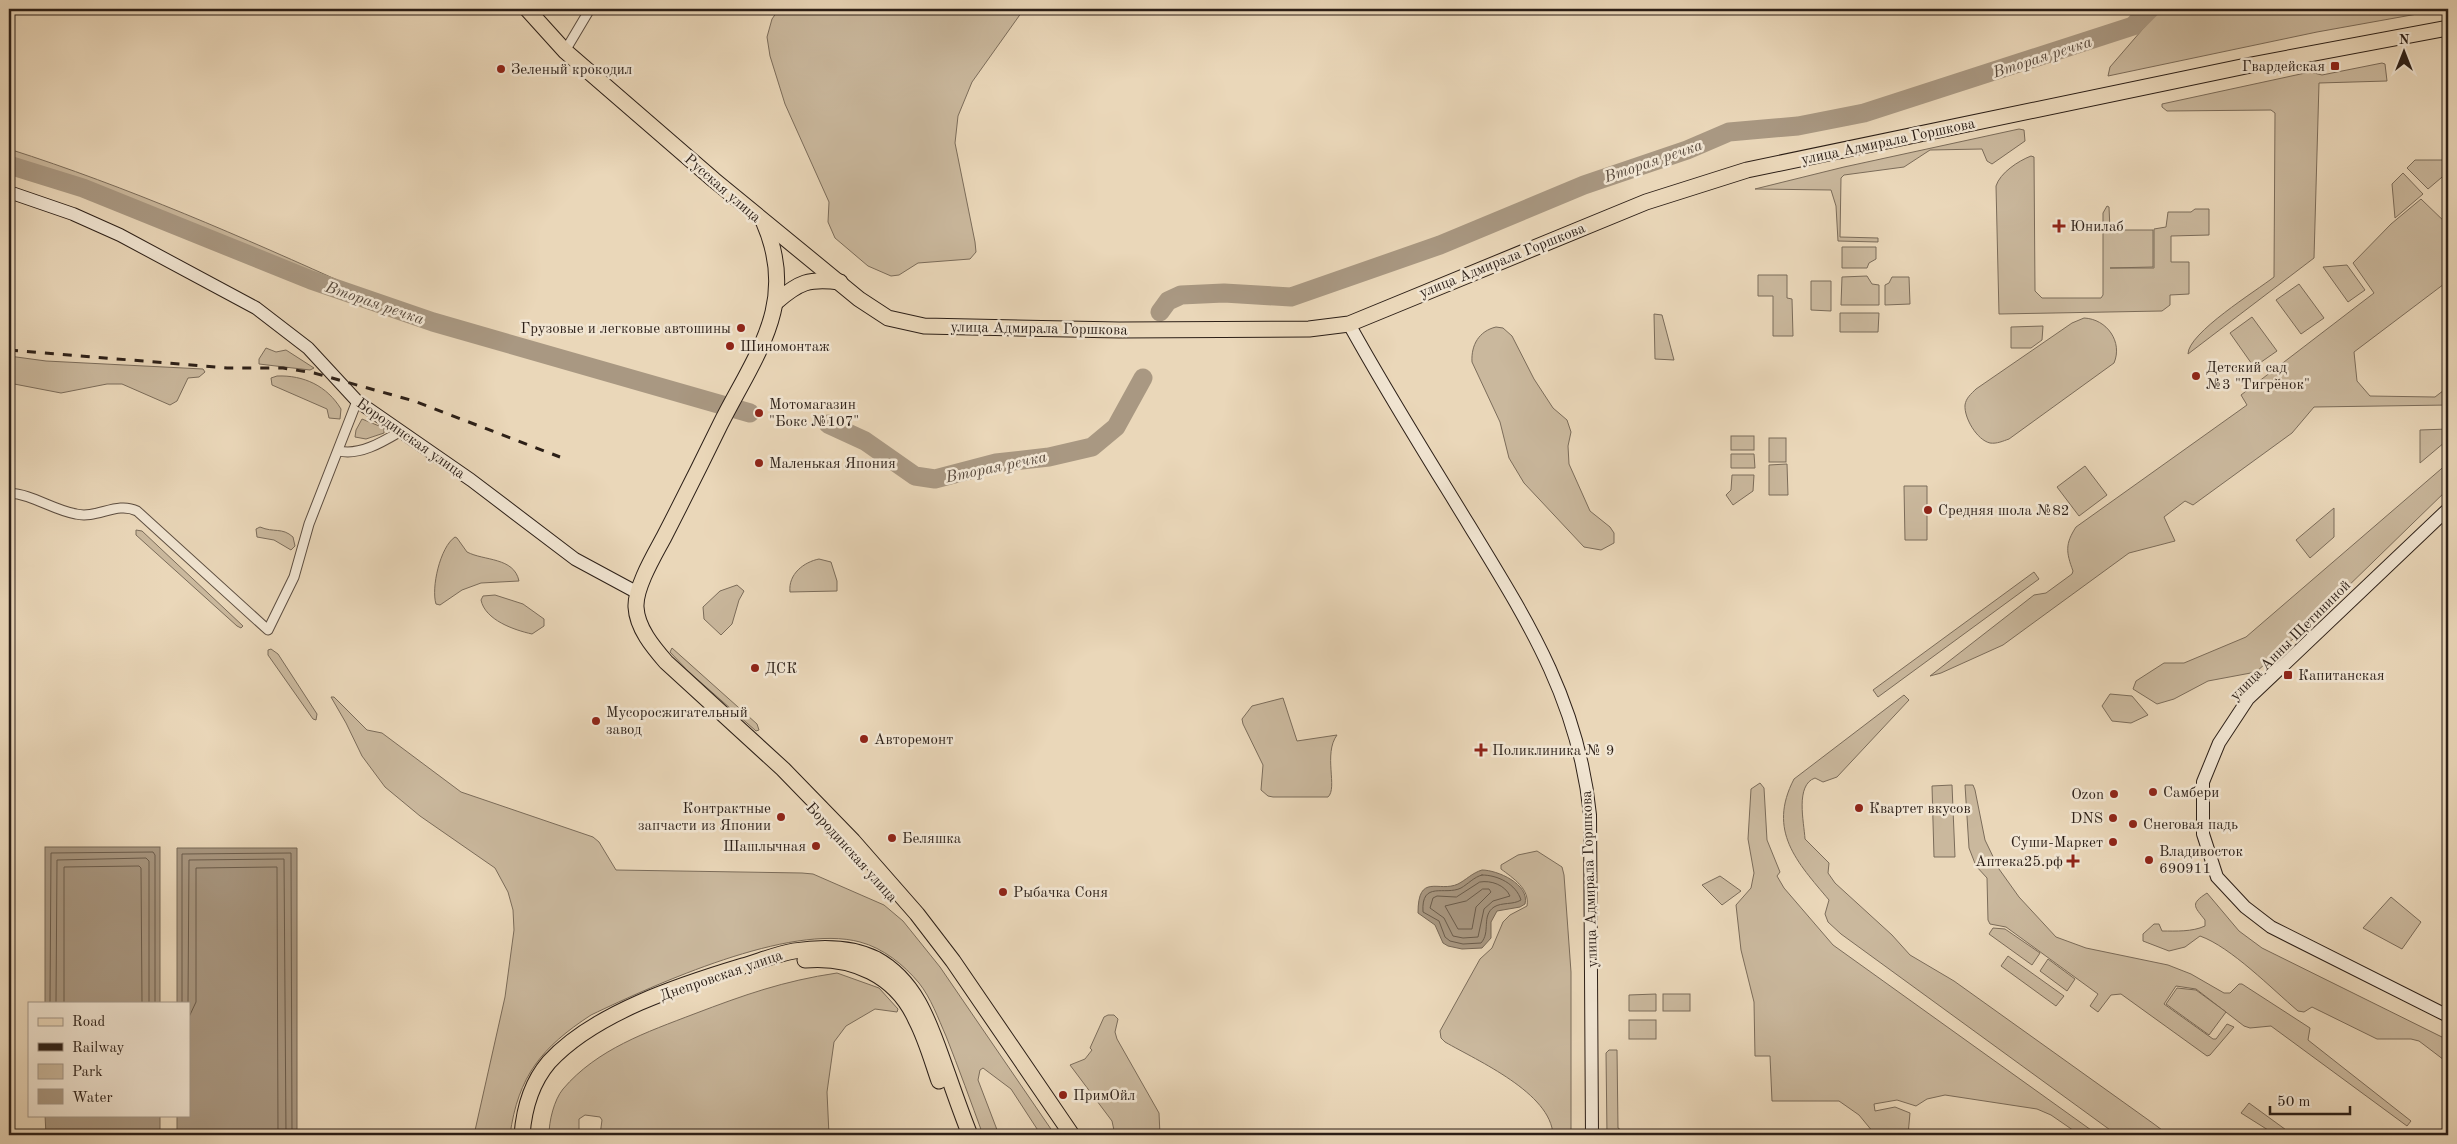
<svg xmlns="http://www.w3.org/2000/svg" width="2457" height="1144" font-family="'Old Standard TT',serif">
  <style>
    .green { fill: #cab89d; stroke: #7b6c5a }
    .water { fill: #a99882; stroke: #776857 }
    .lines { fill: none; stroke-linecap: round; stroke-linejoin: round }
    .shore { stroke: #6a5c4c; stroke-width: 1 }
    .river { stroke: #a99882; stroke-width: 19 }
    .street-casing { stroke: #5c4d40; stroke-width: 11 }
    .secondary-casing { stroke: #2c1f17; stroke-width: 14 }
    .primary-casing { stroke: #2c1f17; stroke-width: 17 }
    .street { stroke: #f1e5d2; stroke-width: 9 }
    .secondary { stroke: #f1e5d2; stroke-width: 12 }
    .primary { stroke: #ead7b9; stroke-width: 15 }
    .rail { stroke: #2c1f17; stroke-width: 3; stroke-dasharray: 9 9; stroke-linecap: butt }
    .poi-dot { fill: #8f2418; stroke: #f1e5d2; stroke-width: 2 }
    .labels { text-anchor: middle; stroke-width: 5; stroke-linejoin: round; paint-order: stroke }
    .poi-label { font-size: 15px; fill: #2c1f17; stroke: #f1e5d2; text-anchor: start }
    .street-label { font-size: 15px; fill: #2c1f17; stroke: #f1e5d2 }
    .water-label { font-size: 16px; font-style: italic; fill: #58493c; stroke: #f1e5d2 }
  </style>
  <rect width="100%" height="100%" fill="#ead7b9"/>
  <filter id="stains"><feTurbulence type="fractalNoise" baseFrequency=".004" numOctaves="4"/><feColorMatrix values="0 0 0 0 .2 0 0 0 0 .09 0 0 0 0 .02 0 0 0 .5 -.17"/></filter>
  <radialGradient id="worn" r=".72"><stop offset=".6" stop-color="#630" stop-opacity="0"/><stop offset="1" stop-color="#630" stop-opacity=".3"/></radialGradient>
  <g class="green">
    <path d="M779 9H1024L972 82 958 116 955 143 975 242 976 252 970 259 918 263 899 275 891 276 868 266 835 238 828 222 829 202 785 104 770 56 767 37 772 19Z"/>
    <path d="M2160 9H2445L2317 32 2108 76 2110 67Z"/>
    <path d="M2382 63 2385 64 2387 81 2319 83 2314 258 2188 354C2188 333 2256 291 2274 277L2275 113 2271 110 2167 111 2162 107V104L2310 72 2322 75Z"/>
    <path d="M2019 129 2024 130 2025 141 1992 164 1987 161 1982 149 1930 150 1904 167 1844 175 1841 178 1840 237 1878 238V242L1838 241 1836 206 1831 190 1755 189 1844 167Z"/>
    <path d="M9 149C128 187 242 237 355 288L351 291 88 182 9 158Z"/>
    <path d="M2031 156 2034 157 2035 291 2042 298H2101L2103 295V213L2107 206 2109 207 2110 230H2153V267L2110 268H2154V229L2166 227 2168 212H2191L2195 209H2209V235L2171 236V262H2189V294L2170 295V305L2162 311 1999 314 1996 186C2000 173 2018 161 2031 156Z"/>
    <path d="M2415 160H2448V172L2428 189 2407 168Z"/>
    <path d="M2403 173 2423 194 2395 218 2392 184Z"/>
    <path d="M2421 199 2448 225V281L2354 352 2357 381 2370 396 2435 397 2448 387V405L2314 407 2292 433 2193 505 2185 501 2164 517 2175 541 2129 553 2003 645 1941 673 1930 676 2034 595 2046 593 2072 574 2073 571C2066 552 2065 544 2076 527L2247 405 2241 395 2374 293 2353 263 2391 224Z"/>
    <path d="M1842 247H1876V259L1869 263 1867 268H1842Z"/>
    <path d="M2347 265 2365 290 2348 302 2323 267Z"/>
    <path d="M1758 275H1787V298L1792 299 1793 336H1773V296H1758Z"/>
    <path d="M1867 276 1872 284 1879 285V305H1841L1842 277Z"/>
    <path d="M1892 277H1909L1910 304 1885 305V285L1889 283Z"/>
    <path d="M1811 281H1831V311L1811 310Z"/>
    <path d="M2299 284 2324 318 2301 334 2276 300Z"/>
    <path d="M1840 313H1879L1878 332H1840Z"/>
    <path d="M1654 314 1662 315 1674 360 1655 359Z"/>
    <path d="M2252 317 2277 351 2254 367 2230 333Z"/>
    <path d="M2084 318C2107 319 2123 342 2114 363L2009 439C2003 441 1997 444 1990 443 1977 440 1964 418 1965 405 1966 398 1971 394 1976 389L2072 323Z"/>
    <path d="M2043 326 2042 340 2031 348H2011V327Z"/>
    <path d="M1496 327 1503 328 1512 336 1534 379 1553 408 1567 420 1571 432 1568 446 1569 464 1590 511 1610 527 1614 533V543L1601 550 1584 547 1524 483 1509 458 1500 422 1472 362C1471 345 1479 331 1496 327Z"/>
    <path d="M266 348 276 352 286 350 314 368 310 370 259 364V359Z"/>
    <path d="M9 356 46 361 203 369 205 372 199 377 188 378 177 401 170 405 122 384H107L61 393 9 383Z"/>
    <path d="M277 376C304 375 327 386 341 409L340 419 329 418 327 409 272 385 271 378Z"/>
    <path d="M362 419 384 428V433L366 439 355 437 356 430Z"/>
    <path d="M2448 429V438L2445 442 2420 463V430Z"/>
    <rect x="1731" y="436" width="23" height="14"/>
    <rect x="1769" y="438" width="17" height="24"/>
    <path d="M1731 454H1754L1755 468H1731Z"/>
    <path d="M2448 463V489L2303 630 2256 672 2208 681 2174 699 2157 704 2133 689 2136 681 2164 663H2184L2246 637Z"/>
    <path d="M1787 464 1788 495H1769V465Z"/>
    <path d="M2085 466 2107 495 2079 516 2057 487Z"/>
    <path d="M1732 475H1754L1753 491 1733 505 1726 495 1731 490Z"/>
    <path d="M1904 486H1927V540H1905Z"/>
    <path d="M2334 508V537L2310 558 2296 540Z"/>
    <path d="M260 527C274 533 282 527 293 537L295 546 291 550 274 540 257 537 256 529Z"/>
    <path d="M136 530 142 531 243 626 241 628 237 626 136 535Z"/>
    <path d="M455 537 457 538 467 552C484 561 514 557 519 581L481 583 462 590 440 605 436 604C431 588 440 547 455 537Z"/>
    <path d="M819 559 831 562 837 581V591L790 592C788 574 804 562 819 559Z"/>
    <path d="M2034 572 2039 579 1878 697 1873 690Z"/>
    <path d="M737 585 744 591 739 600 732 624 721 635 704 619 703 607 720 591Z"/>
    <path d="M495 595 523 604 544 619V626L532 634C514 630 485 620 481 600L483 596Z"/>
    <path d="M672 648 757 724 759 730 756 731 688 671 670 652Z"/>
    <path d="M271 649 278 654 317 714 316 720 313 719 268 655V650Z"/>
    <path d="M2110 694 2132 696 2148 715 2131 723 2112 721 2102 706Z"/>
    <path d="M1904 695 1909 700 1837 777 1823 782 1815 778C1795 785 1804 822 1805 839L1829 863 1828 873 1835 883 1892 935 1910 955 1954 981 2154 1124 2166 1133V1135H2117L1841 934 1828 922 1825 914 1829 900C1797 862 1767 831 1794 779Z"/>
    <path d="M331 697H334L367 730 382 733 461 792 593 837 599 842 616 870 802 873 813 874 884 905 903 921 940 967 1055 1135H1041L1011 1089 983 1068 980 1070 978 1080 999 1135H983C971 1102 959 1069 946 1036 938 1018 931 998 919 983 904 965 883 948 860 942 790 923 656 984 591 1015 542 1047 518 1076 510 1135H474L505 997 514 930 513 910 508 892 495 868 420 816 385 787 362 756 346 723Z"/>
    <path d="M1283 698 1297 741 1337 735C1323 754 1338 788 1328 797H1273L1268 796 1261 790 1263 765 1243 724 1242 719 1252 706Z"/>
    <path d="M1760 783 1764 788 1767 840 1780 872 1777 876 1784 888 1833 945 2098 1135H2080L2051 1115 2037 1109 1945 1095 1927 1099 1916 1106 1897 1100 1874 1104 1875 1111 1895 1107 1910 1113 1908 1135H1873V1132L1859 1115 1839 1101H1772L1770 1056H1755L1754 1002 1741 950 1736 905 1751 888 1754 873 1748 839 1751 789Z"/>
    <path d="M1952 785 1955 857H1934L1932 786Z"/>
    <path d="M1965 785H1973L1975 790 1985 840 1999 869 2019 897 2056 937 2086 948 2168 965 2191 974 2224 993H2230L2239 984H2242L2310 1028 2308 1040 2411 1121 2407 1126 2271 1026 2250 1028 2244 1026 2196 989 2176 986 2164 1004 2213 1039H2216L2227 1024 2234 1027 2210 1055 2207 1056 2121 994 2111 995 2098 1012 2090 1006 2098 994 2006 927 1990 924 1988 920 1987 878 1976 866 1969 848Z"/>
    <path d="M1537 851 1562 867 1564 875 1571 972V1135H1553C1551 1093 1478 1061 1445 1042L1441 1038 1440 1031 1480 959 1492 948 1503 922 1510 915 1527 906C1530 889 1513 878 1501 869V865L1518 855Z"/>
    <path d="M1720 876 1741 891 1722 905 1702 885Z"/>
    <path d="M2207 893 2239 931 2262 948 2448 1040V1063L2419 1041 2411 1039H2377L2312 1007 2304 1012 2298 1011C2272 989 2231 947 2200 936L2185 947 2169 951 2143 941V934L2154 924H2159L2162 931C2176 931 2192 932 2205 926V920C2194 906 2190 904 2207 893Z"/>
    <path d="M2391 897 2421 922 2402 949 2363 928Z"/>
    <path d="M1993 928 2005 929 2040 953 2032 965 1989 934Z"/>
    <path d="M2008 956 2064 996 2056 1006 2001 966Z"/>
    <path d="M2048 959 2075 979 2067 991 2040 971Z"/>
    <path d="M837 973 879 988 898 1009 897 1012 875 1009 846 1026 834 1042 827 1092 829 1135H710L698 1132 679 1135H600L602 1120 600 1117 585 1115 579 1119V1135H549C549 1121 554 1100 563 1089 597 1049 647 1032 694 1014 744 995 783 981 837 973Z"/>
    <path d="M2177 988 2196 990 2226 1012 2209 1035 2166 1004Z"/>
    <path d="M1656 994V1011H1629V995Z"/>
    <rect x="1663" y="994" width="27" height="17"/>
    <path d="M1108 1015H1114L1118 1019 1115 1032 1117 1039 1159 1113 1160 1135H1115L1112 1121 1070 1065 1085 1059 1092 1050 1090 1048 1104 1017Z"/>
    <rect x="1629" y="1020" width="27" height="19"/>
    <path d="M1609 1050H1617L1618 1128 1628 1135H1689H1607L1606 1053Z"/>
    <path d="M2249 1103 2293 1135H2276L2241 1113Z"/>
  </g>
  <g class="water">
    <rect x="45" y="847" width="115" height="156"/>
    <path d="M177 848H297V1135H177V1115H189V1003H177Z"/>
    <path d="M1482 870C1497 870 1530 884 1525 904L1520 907 1497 911 1491 922V938L1482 948 1462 949 1448 946 1443 943 1435 925 1418 913C1418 872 1439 893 1458 884 1466 880 1472 873 1482 870Z"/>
    <path d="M45 1115H160V1135H46Z"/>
  </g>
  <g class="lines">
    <g class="shore">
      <path d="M1482 875C1498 875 1516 884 1521 900 1513 905 1502 902 1494 907 1481 916 1491 932 1481 943L1463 944 1450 941 1445 937 1439 921 1423 912C1421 880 1445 896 1461 888 1468 884 1474 877 1482 875Z"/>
      <path d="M1480 882C1491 880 1505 885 1510 896L1493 901 1484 909 1478 937 1463 938 1453 936 1444 918 1430 908 1433 898 1437 896 1456 897Z"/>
      <path d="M1483 889H1489L1491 892 1476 907 1472 929H1458L1445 906 1466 901Z"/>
      <path d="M50 1003 51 853 153 852 155 855V1003"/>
      <path d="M56 1003 57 860 146 858 149 861V1003"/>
      <path d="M64 1003V867L139 866 141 868 142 1003"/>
      <path d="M182 1003V854L291 853 292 1135"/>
      <path d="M188 1003 189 860 284 859 286 1135"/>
      <path d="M189 1017 196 1002V868L277 867 278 1135"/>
    </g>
    <g class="river">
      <path d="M9 165 83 188 311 280 433 322 750 413"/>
      <path d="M1160 312 1168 301 1181 295 1224 293 1291 297 1440 245 1584 185 1687 150 1729 132 1798 126 1864 113 2133 26 2150 9"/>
      <path d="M828 424 865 441 915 476 935 479 996 463 1049 457 1092 447 1116 427 1143 378"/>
    </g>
    <g class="street-casing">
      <g id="street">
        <path d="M565 51 590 9"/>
        <path d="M339 451C360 456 384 441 401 431"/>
        <path d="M9 493C32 494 53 510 76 514 97 519 117 501 137 511L268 630 294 577 309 524 357 401"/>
      </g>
    </g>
    <g class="secondary-casing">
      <g id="secondary">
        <path d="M9 192 73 214 120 235 256 308 308 348 357 401 471 480 575 559 638 593"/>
        <path d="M1349 324C1387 393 1428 458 1469 525 1527 620 1579 701 1590 815L1592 1135"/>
        <path d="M2448 509 2248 699 2219 743 2203 782V834L2217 877 2245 907 2271 927 2448 1016"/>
      </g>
    </g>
    <g class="primary-casing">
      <g id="primary">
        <path d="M527 9 565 51 714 180 859 299 888 318 924 326 1119 330 1309 329 1349 324 1646 202 1747 170 2246 66 2448 28"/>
        <path d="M764 223C799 304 755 355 720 425 702 462 683 500 664 537 655 554 635 587 636 607 637 628 653 647 666 662L783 769 853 841 917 914 953 961 1072 1135"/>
        <path d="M776 302C799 282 809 278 840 282"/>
        <path d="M805 960C852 956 896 975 916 1020 926 1039 932 1061 939 1081"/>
        <path d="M522 1135C524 1109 532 1082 549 1062 594 1013 680 985 743 966 760 961 777 954 794 951 820 947 852 947 876 959 920 983 932 1032 948 1075 955 1095 962 1115 970 1135"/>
      </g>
    </g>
    <use href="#street" class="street"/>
    <use href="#secondary" class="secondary"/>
    <use href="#primary" class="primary"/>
    <path class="rail" d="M9 350 227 368H283L314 373 414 401 560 457"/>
  </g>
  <g class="poi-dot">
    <rect x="2330" y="61" width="10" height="10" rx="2.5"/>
    <circle cx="501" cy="69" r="5"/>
    <path d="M2056.5 218.5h5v5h5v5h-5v5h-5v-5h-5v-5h5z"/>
    <circle cx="741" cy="328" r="5"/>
    <circle cx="730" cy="346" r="5"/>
    <circle cx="2196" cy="376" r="5"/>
    <circle cx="759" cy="413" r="5"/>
    <circle cx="759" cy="463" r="5"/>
    <circle cx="1928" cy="510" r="5"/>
    <circle cx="755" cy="668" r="5"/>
    <rect x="2283" y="670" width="10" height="10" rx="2.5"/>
    <circle cx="596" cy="721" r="5"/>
    <circle cx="864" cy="739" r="5"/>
    <path d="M1478.5 742.5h5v5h5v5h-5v5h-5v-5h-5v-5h5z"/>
    <circle cx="2153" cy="792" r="5"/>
    <circle cx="2114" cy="794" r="5"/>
    <circle cx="1859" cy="808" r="5"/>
    <circle cx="781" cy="817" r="5"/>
    <circle cx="2113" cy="818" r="5"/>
    <circle cx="2133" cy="824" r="5"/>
    <circle cx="892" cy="838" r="5"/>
    <circle cx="2113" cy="842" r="5"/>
    <circle cx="816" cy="846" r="5"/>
    <circle cx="2149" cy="860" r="5"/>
    <path d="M2070.5 853.5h5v5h5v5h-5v5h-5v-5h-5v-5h5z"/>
    <circle cx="1003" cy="892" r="5"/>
    <circle cx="1063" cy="1095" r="5"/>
  </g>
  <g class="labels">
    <g class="poi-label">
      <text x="2325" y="71" text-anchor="end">Гвардейская</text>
      <text x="511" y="74">Зеленый крокодил</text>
      <text x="2070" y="231">Юнилаб</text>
      <text x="731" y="333" text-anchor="end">Грузовые и легковые автошины</text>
      <text x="740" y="351">Шиномонтаж</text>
      <text x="2206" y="372">Детский сад<tspan x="2206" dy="17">№3 "Тигрёнок"</tspan></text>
      <text x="769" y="409">Мотомагазин<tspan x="769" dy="17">"Бокс №107"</tspan></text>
      <text x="769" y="468">Маленькая Япония</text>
      <text x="1938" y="515">Средняя шола №82</text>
      <text x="765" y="673">ДСК</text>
      <text x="2298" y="680">Капитанская</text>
      <text x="606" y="717">Мусоросжигательный<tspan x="606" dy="17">завод</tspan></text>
      <text x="874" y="744">Авторемонт</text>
      <text x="1492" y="755">Поликлиника № 9</text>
      <text x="2163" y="797">Самбери</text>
      <text x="2104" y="799" text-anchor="end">Ozon</text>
      <text x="771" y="813" text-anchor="end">Контрактные<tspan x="771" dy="17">запчасти из Японии</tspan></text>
      <text x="1869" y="813">Квартет вкусов</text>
      <text x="2103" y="823" text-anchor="end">DNS</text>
      <text x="2143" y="829">Снеговая падь</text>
      <text x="902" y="843">Беляшка</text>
      <text x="2103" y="847" text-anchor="end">Суши-Маркет</text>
      <text x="806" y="851" text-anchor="end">Шашлычная</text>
      <text x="2159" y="856">Владивосток<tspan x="2159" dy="17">690911</tspan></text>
      <text x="2063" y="866" text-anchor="end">Аптека25.рф</text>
      <text x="1013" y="897">Рыбачка Соня</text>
      <text x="1073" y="1100">ПримОйл</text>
    </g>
    <g class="street-label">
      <text transform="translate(1888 141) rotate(-12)" y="5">улица Адмирала Горшкова</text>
      <text transform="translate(723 188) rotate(41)" y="5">Русская улица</text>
      <text transform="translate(1502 260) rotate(-22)" y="5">улица Адмирала Горшкова</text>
      <text transform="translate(1039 328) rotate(1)" y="5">улица Адмирала Горшкова</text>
      <text transform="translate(411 438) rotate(35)" y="5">Бородинская улица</text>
      <text transform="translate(2290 640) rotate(-45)" y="5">улица Анны Щетининой</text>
      <text transform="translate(852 852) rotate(48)" y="5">Бородинская улица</text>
      <text transform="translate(1589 879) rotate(-92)" y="5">улица Адмирала Горшкова</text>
      <text transform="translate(721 975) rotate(-19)" y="5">Днепровская улица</text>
    </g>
    <g class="water-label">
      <text transform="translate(2042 56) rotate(-18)" y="6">Вторая речка</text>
      <text transform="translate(1653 160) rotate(-19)" y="6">Вторая речка</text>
      <text transform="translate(375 302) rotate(19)" y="6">Вторая речка</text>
      <text transform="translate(996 466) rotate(-12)" y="6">Вторая речка</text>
    </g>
  </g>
  <rect width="2457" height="1144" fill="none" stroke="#ead7b9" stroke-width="30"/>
  <rect x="10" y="10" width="2437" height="1124" fill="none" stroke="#2c1f17" stroke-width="2.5"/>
  <rect x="15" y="15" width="2427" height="1114" fill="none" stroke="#2c1f17"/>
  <rect x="28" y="1002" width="162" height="115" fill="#f1e5d2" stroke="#a29687"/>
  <rect x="38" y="1018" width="25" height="8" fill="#ead7b9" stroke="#a29687"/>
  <text x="72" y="1026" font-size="15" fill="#2c1f17">Road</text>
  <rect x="38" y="1043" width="25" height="8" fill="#2c1f17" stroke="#a29687"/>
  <text x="72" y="1052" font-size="15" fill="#2c1f17">Railway</text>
  <rect x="38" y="1064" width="25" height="15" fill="#cab89d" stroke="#a29687"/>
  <text x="72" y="1076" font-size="15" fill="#2c1f17">Park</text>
  <rect x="38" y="1089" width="25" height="15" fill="#a99882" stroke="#a29687"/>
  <text x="72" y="1102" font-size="15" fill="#2c1f17">Water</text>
  <g transform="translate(2404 52)" stroke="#f1e5d2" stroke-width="4" paint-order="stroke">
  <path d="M0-4L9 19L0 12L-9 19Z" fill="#2c1f17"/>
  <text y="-8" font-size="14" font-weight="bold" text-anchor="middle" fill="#2c1f17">N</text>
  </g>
  <path d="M2270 1106v8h80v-8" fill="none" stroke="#2c1f17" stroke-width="2.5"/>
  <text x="2277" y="1106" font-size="15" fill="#2c1f17" stroke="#f1e5d2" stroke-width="4" paint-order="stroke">50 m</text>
  <rect width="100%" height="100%" filter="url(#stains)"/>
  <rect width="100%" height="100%" fill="url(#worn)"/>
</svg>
